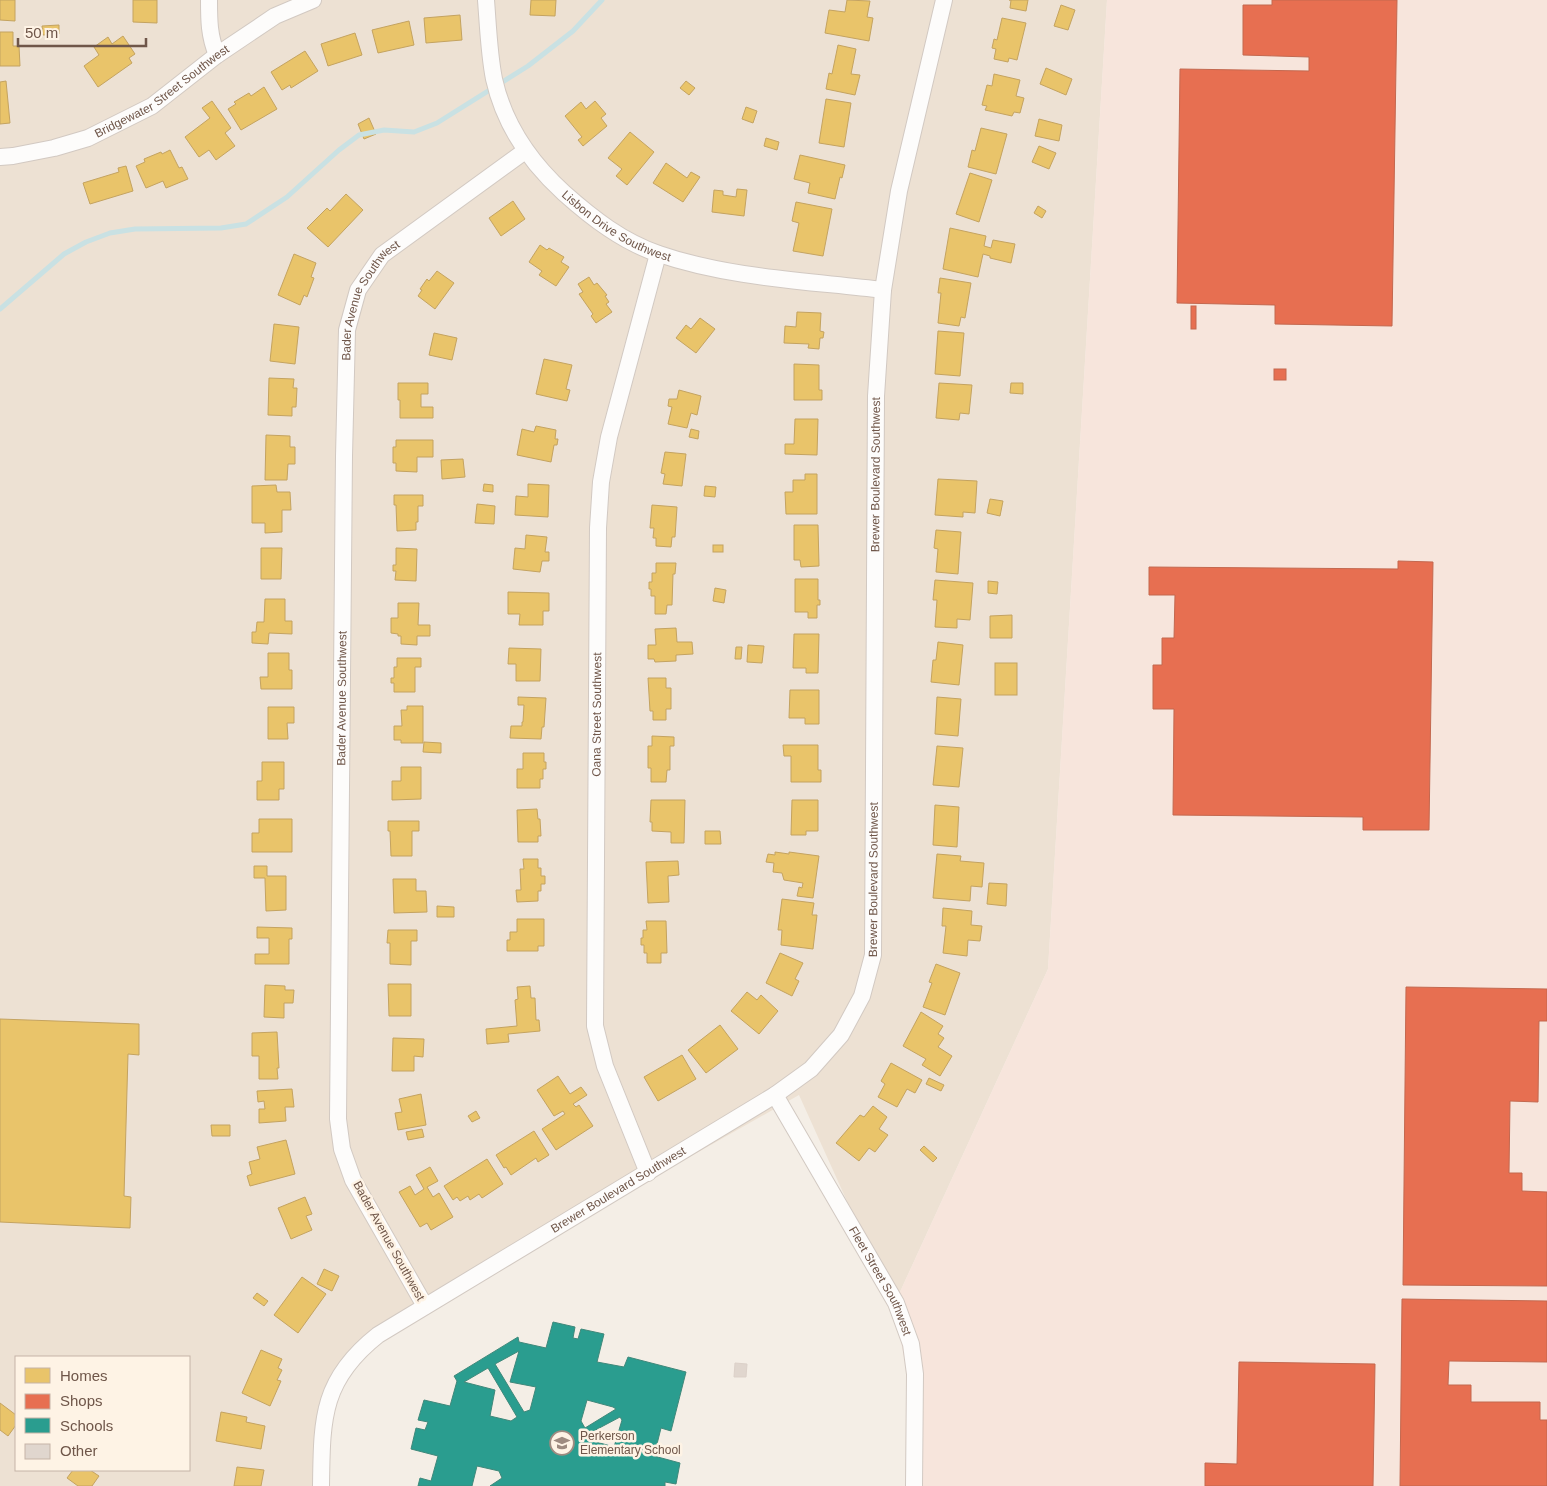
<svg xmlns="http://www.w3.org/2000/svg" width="1547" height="1486" font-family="Arial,sans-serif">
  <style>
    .residential { fill: #ede1d3; fill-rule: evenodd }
    .commercial { fill: #f7e5dc }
    .homes { fill: #e9c46a; stroke: #c4a360 }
    .shops { fill: #e76f51; stroke: #c3684f }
    .schools { fill: #2a9d8f; stroke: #3f887a; fill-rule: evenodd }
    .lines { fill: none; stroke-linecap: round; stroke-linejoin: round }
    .stream { stroke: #c9e1e3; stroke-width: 5 }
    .building { fill: #e0d6ce; stroke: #dcd1c9 }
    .minor-casing { stroke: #d2c9c2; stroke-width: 18 }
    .minor { stroke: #fdfcfb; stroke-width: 16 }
    .labels { text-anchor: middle; stroke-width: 5; stroke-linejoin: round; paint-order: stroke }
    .street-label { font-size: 12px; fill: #6f5649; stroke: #fef3e5 }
    .poi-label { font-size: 12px; fill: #6f5649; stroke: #fef3e5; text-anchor: start }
  </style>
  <rect width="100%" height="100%" fill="#f4eee6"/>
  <path class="residential" d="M0 0H1107L1048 969 894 1305 799 1095 427 1306 332 1382 328 1486H0ZM16 1357H189V1470H16Z"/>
  <path class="commercial" d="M1107 0H1547V1486H915L914 1409 894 1305 1048 969Z"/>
  <g class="homes">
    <path d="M0 0H15V21L0 20Z"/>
    <path d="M133 0H157V23L133 22Z"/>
    <path d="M531 0H556L555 16 530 15Z"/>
    <path d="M847 0 870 1 867 17 873 18 869 41 825 33 829 10 845 12Z"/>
    <path d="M1009 0H1028L1026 11 1010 8 1011 0Z"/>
    <path d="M1061 5 1075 10 1068 30 1054 26Z"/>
    <path d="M460 15 462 40 426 43 424 18Z"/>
    <path d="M1002 18 1026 23 1017 60 1009 58 1008 62 994 59 996 49 992 48 994 39 997 40Z"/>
    <path d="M409 21 414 45 378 53 372 30Z"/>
    <path d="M59 25V34L43 35 42 26Z"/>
    <path d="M0 32H13V46H19L20 66H0Z"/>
    <path d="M355 33 362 55 328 66 321 44Z"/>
    <path d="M123 36 135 54 129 58 132 63 98 87 84 66 99 55 94 47 108 37 112 44Z"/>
    <path d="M838 45 856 49 851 74 860 75 855 95 826 89 829 73 832 74Z"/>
    <path d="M305 51 318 71 291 88 290 85 282 90 271 72Z"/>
    <path d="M1046 68 1072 79 1066 95 1040 84Z"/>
    <path d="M994 74 1020 80 1016 96 1024 98 1020 113 1014 112 1012 116 985 110 987 106 982 105 987 85 992 86Z"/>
    <path d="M6 81 10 123 0 124V82Z"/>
    <path d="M686 81 695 88 689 95 680 88Z"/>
    <path d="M264 87 277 109 241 130 228 109 236 104 234 102 249 93 251 96Z"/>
    <path d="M826 99 851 103 844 147 819 143Z"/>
    <path d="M212 101 231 128 225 133 235 146 216 160 209 150 199 157 185 137 210 118 202 108Z"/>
    <path d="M595 101 606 114 601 118 607 126 583 146 578 140 582 137 565 116 581 102 586 109Z"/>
    <path d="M746 107 757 111 753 123 742 119Z"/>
    <path d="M369 118 376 134 364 139 358 124Z"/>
    <path d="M1039 119 1062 125 1059 141 1035 136Z"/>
    <path d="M981 128 1007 134 996 174 968 167 972 150 975 151Z"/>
    <path d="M630 132 654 152 627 185 616 176 622 169 608 158Z"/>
    <path d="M766 138 779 142 777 150 764 146Z"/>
    <path d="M1039 146 1056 153 1049 169 1032 162Z"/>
    <path d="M170 150 179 168 182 167 188 179 166 188 163 181 146 188 136 166 145 162 144 159 161 152 162 154Z"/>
    <path d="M800 155 845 165 842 178 840 177 835 199 808 193 810 183 794 179Z"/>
    <path d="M666 163 687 178 691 172 700 177 683 202 653 183Z"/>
    <path d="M126 166 133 191 90 204 83 183 119 172 118 168Z"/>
    <path d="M970 173 992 180 979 222 956 214Z"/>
    <path d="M737 189 747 190 744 216 712 212 714 190 723 191V195L736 197Z"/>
    <path d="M346 194 363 210 328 247 307 228 327 208 330 211Z"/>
    <path d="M513 201 525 219 501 236 489 218Z"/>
    <path d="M796 202 832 209 823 256 793 251 799 223 792 221Z"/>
    <path d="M1038 206 1046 211 1042 218 1034 213Z"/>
    <path d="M950 228 986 236 984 246 991 248 993 240 1015 244 1011 263 990 258V256L983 254 978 277 943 269Z"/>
    <path d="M540 245 547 250 549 248 564 257 561 262 569 267 556 286 539 275 542 271 529 262Z"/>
    <path d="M294 254 316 263 311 277 314 278 307 297 304 295 300 305 278 295Z"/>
    <path d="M437 271 454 283 435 309 418 296 422 290 420 289 427 279 429 281Z"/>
    <path d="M589 277 594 285 597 283 607 295 605 296 609 302 606 304 612 312 596 323 591 316 593 314 579 294 583 292 578 284Z"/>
    <path d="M940 278 971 283 965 318 961 317 959 326 938 323 941 293H938Z"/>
    <path d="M797 312 821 313 820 331 824 332 823 338H820L819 349 808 348 809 344 784 343 785 326 796 327Z"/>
    <path d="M700 318 715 329 696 353 676 338 686 325 691 329Z"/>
    <path d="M274 324 299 327 295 364 270 361Z"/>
    <path d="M938 331 964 333 960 376 935 374Z"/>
    <path d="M434 333 457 338 452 360 429 355Z"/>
    <path d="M544 359 572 365 566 389 570 390 567 401 536 394Z"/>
    <path d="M794 364 819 365V390H822V400H794Z"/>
    <path d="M269 378 294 379 293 388H297L296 407H292V416L268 415Z"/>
    <path d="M398 383H428V394H421V407H433V418H400V400H398Z"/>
    <path d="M939 383 972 385 969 414 960 413 959 420 936 418Z"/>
    <path d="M1011 383H1023V394L1010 393Z"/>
    <path d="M679 390 701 396 697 415 691 413 687 428 668 424 672 407 668 406 669 399H677Z"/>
    <path d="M795 419H818L817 455 785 454V444H794Z"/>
    <path d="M536 426 556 430 555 439H558L557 445H554L551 462 517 455 522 429 534 432Z"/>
    <path d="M691 429 699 431 698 439 689 437Z"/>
    <path d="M266 435 290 436V447H295V464H288L287 480H265Z"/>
    <path d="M396 440H433V457H417V472L396 471V463H393V447H396Z"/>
    <path d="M665 452 686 454 682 486 663 484 665 474 661 473Z"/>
    <path d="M463 459 465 477 442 479 441 460Z"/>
    <path d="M805 474H817V514H786L785 492H793V480H805Z"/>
    <path d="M938 479 977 481 975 513 963 512V517L935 515Z"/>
    <path d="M484 484 493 485V492L483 491Z"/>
    <path d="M528 484 549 485 548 517 515 515 516 496 528 497Z"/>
    <path d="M276 485 277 492H290L291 510H282V532L265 533V523H252V486Z"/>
    <path d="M705 486 716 487 715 497 704 496Z"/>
    <path d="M394 495H423V506H418V522H416V530L397 531 396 505H394Z"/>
    <path d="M990 499 1003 501 1000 516 987 513Z"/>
    <path d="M477 504 495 506 494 524 475 523Z"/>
    <path d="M652 505 677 507 675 537H672L671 547 656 546V538H653L654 528H650Z"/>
    <path d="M794 525H818L819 566 801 567 800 560H794Z"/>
    <path d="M936 530 961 532 958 574 936 572 938 549 934 548Z"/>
    <path d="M526 535 547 537 545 552H549V561H542L540 572 513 569 515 548 525 549Z"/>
    <rect x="713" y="545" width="10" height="7"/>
    <path d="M261 548H282L281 579H261Z"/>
    <path d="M396 548 417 549 416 581 395 580 396 571H393V565H396Z"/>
    <path d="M656 563H676L675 574H673L672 605H667L666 614H655V596H651V589H649V582H652V573H656Z"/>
    <path d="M795 579H818V600H820V605H817V618H808V612H795Z"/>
    <path d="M935 580 973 583 970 620 957 619V628L935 627 937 600H933Z"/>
    <path d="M988 581 998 582 997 594 988 593Z"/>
    <path d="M715 588 726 590 724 603 713 601Z"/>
    <path d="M508 592 549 593V611H543V625H519L520 614H508Z"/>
    <path d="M265 599H285V621H292V634L269 633 268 644 252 643V632H256L257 622H264Z"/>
    <path d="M398 603H419L418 625H430V636H417V645L401 644V636H398V634L391 633V618H398Z"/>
    <path d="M1012 615V638H990V616Z"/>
    <path d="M676 628 677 642H692L693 654 676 655V661L655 662 654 659H648V645H656L655 629Z"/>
    <path d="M794 634H819L818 673H806V668H793Z"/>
    <path d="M938 642 963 645 959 685 931 682 933 660H936Z"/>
    <path d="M748 645 764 646 762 663 747 662Z"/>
    <path d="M736 647H742L741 659H735Z"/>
    <path d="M509 648 541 649 540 681H516V664H508Z"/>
    <path d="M268 653H289V670H292V689H261L260 677H268Z"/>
    <path d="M397 658H421V667H415V692H394V683H391V678H394V667H397Z"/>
    <rect x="995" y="663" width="22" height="32"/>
    <path d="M648 678H666V688H671V709H666V720H653V711H650Z"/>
    <path d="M790 690H819V724H805V718H789Z"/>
    <path d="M518 697 546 698 544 727H542L541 739 510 738 511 726H522V722H523L524 705H518Z"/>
    <path d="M937 697 961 699 958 736 935 734Z"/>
    <path d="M407 706H423V743H401V740H394V726H402L401 710H407Z"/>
    <path d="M268 707H294V723H287L288 739H268Z"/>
    <path d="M652 736 674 737V746H670V770H667L666 782H651V768H648V746H652Z"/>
    <path d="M424 742 441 743V753L423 752Z"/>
    <path d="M783 745H818V770H821V782H791V756H784Z"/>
    <path d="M937 746 963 748 959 787 933 785Z"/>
    <path d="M523 753H544V762H546V769H543V779H540V788H517V769H523Z"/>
    <path d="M262 762H284V789H279V800H257V781H262Z"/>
    <path d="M401 767H421V799L392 800V781H401Z"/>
    <path d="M651 800H685L684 843H671V832L652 831V822H650Z"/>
    <path d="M792 800H818V831H806V835H791Z"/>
    <path d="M935 805 959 807 957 847 933 845Z"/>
    <path d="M537 809 538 819H540L541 836H538V842H518L517 810Z"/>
    <path d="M259 819H292V852H252V833H259Z"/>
    <path d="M388 821H419V831H412V856H391L390 831H388Z"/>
    <path d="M705 831H720L721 844H705Z"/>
    <path d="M775 852 789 854V852L819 856 813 898 797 896 799 887 802 888 803 883 784 880 782 873 773 872 774 863 766 862 768 854 775 855Z"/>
    <path d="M937 854 961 856 960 861 984 863 982 887 971 886 970 901 933 898Z"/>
    <path d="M523 859H538V868H541V876H545V884H541V891H538V901L517 902 516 890H521L520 869H524Z"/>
    <path d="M678 861 679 875 668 876 669 902 648 903 646 862Z"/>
    <path d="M254 866H267V876H286V910L266 911 265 880V878H254Z"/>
    <path d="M393 879H416V891H426L427 912 394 913Z"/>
    <path d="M989 883 1007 884 1006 906 987 904Z"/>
    <path d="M782 899 814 903 812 915H817L813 949 781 945 782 930H778Z"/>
    <path d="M437 906 454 907V917H437Z"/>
    <path d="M943 908 972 911 971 925 982 926 980 941 968 940 967 956 943 953 946 926H942Z"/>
    <path d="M517 919H544V946H538V951H507V940H510V932H517Z"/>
    <path d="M646 921H666L667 953H661V963H647V953H644V945H641V938H643V930H647Z"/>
    <path d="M257 927 292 928V939H289V964H255V954H269V938H257Z"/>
    <path d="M388 930H417V941H411V965L390 964V943H387Z"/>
    <path d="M780 953 803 963 795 979 799 981 792 996 766 983Z"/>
    <path d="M936 964 960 973 945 1015 923 1007 932 983 929 982Z"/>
    <path d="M388 984H411V1016H389Z"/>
    <path d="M265 985 285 986V990H294L293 1003H284V1018L264 1017Z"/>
    <path d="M530 986 531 998H535L536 1020H539L540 1031 508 1034 509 1042 487 1044 486 1029 517 1026 515 1000 518 999 517 987Z"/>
    <path d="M747 992 757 1000 761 995 778 1011 759 1034 731 1011Z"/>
    <path d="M921 1012 943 1026 938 1034 944 1038 938 1047 952 1056 940 1076 922 1065 926 1059 903 1046Z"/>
    <path d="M0 1019 139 1024V1055L128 1054 124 1196 131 1197 130 1228 0 1222Z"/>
    <path d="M720 1025 738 1049 706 1073 688 1050Z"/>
    <path d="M277 1032 279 1068H277L278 1079H259V1056H252V1033Z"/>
    <path d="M393 1038 424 1039 423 1057 414 1056V1071H392Z"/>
    <path d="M682 1055 696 1079 658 1101 644 1077Z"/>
    <path d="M891 1063 922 1080 915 1093 907 1089 897 1107 878 1097 885 1084 881 1081Z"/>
    <path d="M558 1076 570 1094 581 1087 587 1095 573 1104 576 1107 579 1105 593 1126 556 1150 542 1129 565 1114 563 1111 554 1116 537 1090Z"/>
    <path d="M929 1078 944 1085 941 1091 926 1084Z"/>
    <path d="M292 1089 294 1107H285L286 1121 259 1123V1109H265L264 1101 258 1102 257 1091Z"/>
    <path d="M421 1094 426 1125 398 1130 395 1113 402 1112 399 1099Z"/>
    <path d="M873 1106 887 1117 879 1129 888 1135 875 1152 869 1148 859 1161 836 1143 860 1115 864 1117Z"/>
    <path d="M476 1111 480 1118 472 1122 468 1116Z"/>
    <path d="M211 1125H230V1136H212Z"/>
    <path d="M422 1129 424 1137 408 1140 406 1132Z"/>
    <path d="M534 1131 549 1155 538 1162 536 1158 511 1175 506 1167 504 1168 496 1155Z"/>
    <path d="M286 1140 295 1174 250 1186 247 1176 252 1174 249 1162 260 1159 257 1147Z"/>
    <path d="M924 1146 937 1158 933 1162 920 1150Z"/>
    <path d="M487 1159 503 1184 482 1198 479 1194 470 1200 468 1196 460 1201 457 1197 453 1200 444 1186Z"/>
    <path d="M430 1167 438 1181 427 1187 433 1197 439 1193 453 1217 431 1230 427 1223 420 1227 399 1192 410 1186 415 1195 424 1189 416 1175Z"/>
    <path d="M305 1197 312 1214 306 1216 312 1230 291 1239 278 1208Z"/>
    <path d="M324 1269 339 1276 332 1291 317 1284Z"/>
    <path d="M302 1277 326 1294 298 1333 274 1315Z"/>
    <path d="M257 1293 268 1301 264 1306 253 1298Z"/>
    <path d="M261 1350 282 1359 278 1368 282 1370 277 1380 281 1381 270 1406 242 1393Z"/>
    <path d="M0 1403 16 1415V1425L8 1436 0 1430Z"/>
    <path d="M221 1412 247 1417 246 1422 265 1426 261 1449 216 1441Z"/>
    <path d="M237 1467 264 1470 261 1486H234Z"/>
    <path d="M73 1470H90L99 1476 92 1486H78L67 1478Z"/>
  </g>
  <g class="shops">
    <path d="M1272 0H1397L1392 326 1275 324V305L1177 303 1180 69 1309 71V57L1243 55V5H1272Z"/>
    <rect x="1191" y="306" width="5" height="23"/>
    <rect x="1274" y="369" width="12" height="11"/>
    <path d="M1398 561 1433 562 1429 830H1363V817L1173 815 1174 709H1153V665H1162V638H1174L1175 595H1149V567L1398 569Z"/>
    <path d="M1406 987 1547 989V1021H1539L1538 1102 1510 1101 1509 1173H1522V1191L1547 1192V1286L1403 1285Z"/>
    <path d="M1402 1299 1547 1301V1362L1449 1361 1448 1385H1471V1402H1540V1420H1547V1486H1400Z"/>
    <path d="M1239 1362 1375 1364 1373 1486H1205V1463L1237 1464Z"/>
  </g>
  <path class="schools" d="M553 1322 575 1327 573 1338 578 1339 581 1329 604 1334 597 1362 624 1367 628 1357 686 1372 671 1431 661 1428 654 1456 680 1463 676 1484 665 1482V1486H490L502 1478 499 1471 477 1466 472 1486H418L420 1478 431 1481 438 1456 411 1449 416 1428 425 1430 428 1422 418 1420 424 1400 450 1406 457 1381 454 1376 518 1337 519 1342 546 1348ZM519 1351 510 1382 536 1387 530 1410 524 1412 495 1364ZM488 1368 517 1417 511 1421 490 1416 495 1390 464 1382ZM587 1400 613 1407 616 1409 585 1428 581 1421ZM620 1417 622 1420 614 1447 593 1441 588 1434Z"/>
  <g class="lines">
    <path class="stream" d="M0 309 64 254 86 242 110 233 135 229 221 228 246 224 287 197 339 150 359 135 384 130 414 132 437 123 528 66 573 31 602 0"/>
  </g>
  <path class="building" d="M735 1363 747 1364 746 1377H734Z"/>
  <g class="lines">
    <g class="minor-casing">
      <g id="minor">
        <path d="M209 0C209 20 209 36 217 55"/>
        <path id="s1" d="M486 0C488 25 489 54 494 79 504 124 531 163 564 193 592 218 623 242 659 254 729 278 809 281 883 290"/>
        <path id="s2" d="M0 157 13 156 54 148 88 138 152 106 217 55 275 16 313 0"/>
        <path id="s3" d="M775 1095 896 1303 911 1344 915 1374 914 1486"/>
        <path id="s4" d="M648 1173 605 1066 595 1026 598 528 601 482 609 437 658 254"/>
        <path id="s5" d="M425 1306 353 1180 342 1149 338 1119 344 456 347 330 358 290 382 255 525 151"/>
        <path id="s6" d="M321 1486C322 1419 321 1380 378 1335L775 1095 811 1069 841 1035 862 996 873 955 876 396 883 290 899 191 944 0"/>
      </g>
    </g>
    <use href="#minor" class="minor"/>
  </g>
  <defs>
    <g id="school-ring" transform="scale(1.25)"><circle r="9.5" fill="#fef3e5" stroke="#9e8b80" stroke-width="1.5"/><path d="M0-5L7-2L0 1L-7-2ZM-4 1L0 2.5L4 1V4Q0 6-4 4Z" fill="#9e8b80"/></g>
  </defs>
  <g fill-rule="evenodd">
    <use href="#school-ring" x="562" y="1443"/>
  </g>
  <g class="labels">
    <g class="street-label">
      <text dy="4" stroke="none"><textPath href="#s2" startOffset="178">Bridgewater Street Southwest</textPath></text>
      <text dy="4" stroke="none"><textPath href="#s1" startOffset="278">Lisbon Drive Southwest</textPath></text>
      <text dy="4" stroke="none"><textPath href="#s5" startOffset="1034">Bader Avenue Southwest</textPath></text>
      <text dy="4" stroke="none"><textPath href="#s6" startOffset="1290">Brewer Boulevard Southwest</textPath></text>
      <text dy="4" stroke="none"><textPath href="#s5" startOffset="629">Bader Avenue Southwest</textPath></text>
      <text dy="4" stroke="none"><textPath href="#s4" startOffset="468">Oana Street Southwest</textPath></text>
      <text dy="4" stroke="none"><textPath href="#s6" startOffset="885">Brewer Boulevard Southwest</textPath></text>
      <text dy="4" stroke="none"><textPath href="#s6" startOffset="450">Brewer Boulevard Southwest</textPath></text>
      <text transform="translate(389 1241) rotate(61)" y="4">Bader Avenue Southwest</text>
      <text dy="4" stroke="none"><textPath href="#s3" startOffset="214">Fleet Street Southwest</textPath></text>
    </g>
    <g class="poi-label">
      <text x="580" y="1440">Perkerson<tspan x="580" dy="14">Elementary School</tspan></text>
    </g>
  </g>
  <rect x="15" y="1356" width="175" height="115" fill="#fef3e5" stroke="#c5b4a7"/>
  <rect x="25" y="1368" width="25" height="15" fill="#e9c46a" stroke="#c5b4a7"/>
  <text x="60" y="1381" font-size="15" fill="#6f5649">Homes</text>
  <rect x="25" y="1394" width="25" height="15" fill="#e76f51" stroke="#c5b4a7"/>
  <text x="60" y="1406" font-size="15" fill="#6f5649">Shops</text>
  <rect x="25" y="1418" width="25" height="15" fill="#2a9d8f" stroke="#c5b4a7"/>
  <text x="60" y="1431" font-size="15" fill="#6f5649">Schools</text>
  <rect x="25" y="1444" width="25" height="15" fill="#e0d6ce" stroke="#c5b4a7"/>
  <text x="60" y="1456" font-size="15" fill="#6f5649">Other</text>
  <path d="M18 38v8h128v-8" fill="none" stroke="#6f5649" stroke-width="2.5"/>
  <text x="25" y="38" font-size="15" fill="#6f5649" stroke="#fef3e5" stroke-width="4" paint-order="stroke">50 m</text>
</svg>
